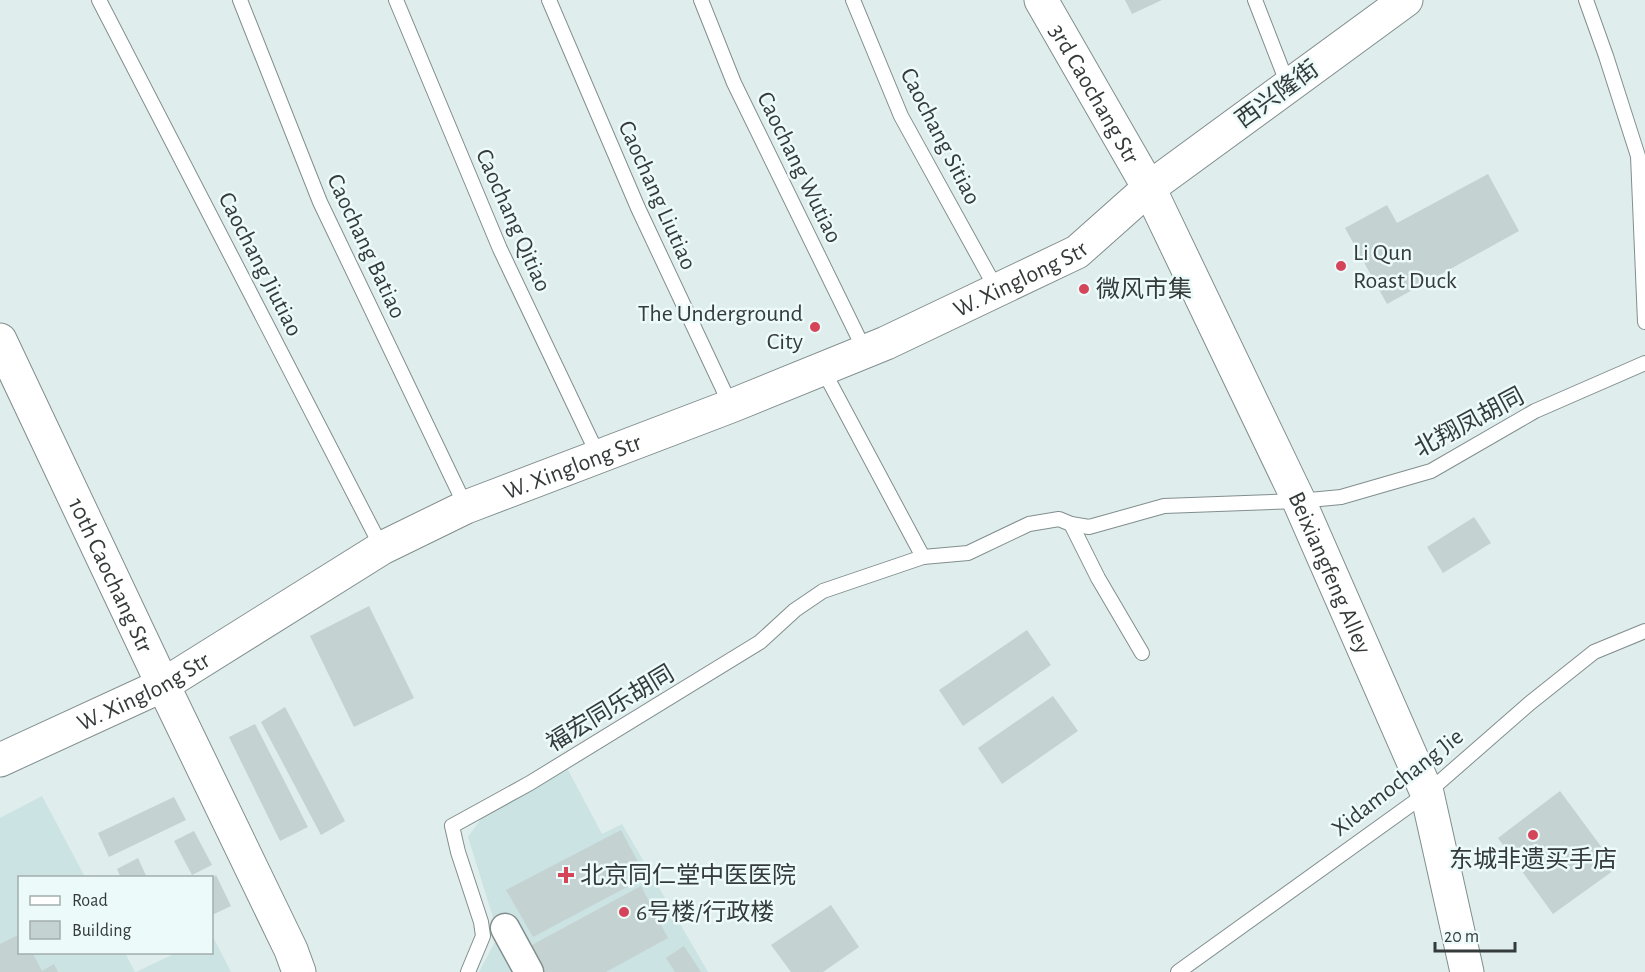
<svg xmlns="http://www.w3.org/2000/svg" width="1645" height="972" font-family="'Alegreya Sans','Noto Sans SC',sans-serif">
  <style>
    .built { fill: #cce3e3 }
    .building { fill: #c5d2d2 }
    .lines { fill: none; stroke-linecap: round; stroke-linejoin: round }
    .service-casing { stroke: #828e8e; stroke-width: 16 }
    .minor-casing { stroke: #828e8e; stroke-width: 31 }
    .tertiary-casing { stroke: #828e8e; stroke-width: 35 }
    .service { stroke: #fff; stroke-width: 14 }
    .minor { stroke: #fff; stroke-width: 28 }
    .tertiary { stroke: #fff; stroke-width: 33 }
    .poi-dot { fill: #d5455a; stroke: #ecfafa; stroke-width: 2 }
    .labels { text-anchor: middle; stroke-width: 5; stroke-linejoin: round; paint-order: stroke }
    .street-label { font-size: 24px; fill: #353a3a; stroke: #ecfafa }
    .poi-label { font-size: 24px; fill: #353a3a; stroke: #ecfafa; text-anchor: start }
  </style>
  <rect width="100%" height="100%" fill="#dfedec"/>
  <g class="built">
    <path d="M567 768 602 834 622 824 708 972H479L497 938 492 914 468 837 483 816Z"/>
    <path d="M42 796 85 877 20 878V952L125 953 135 972H0V818Z"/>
    <path d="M212 935 231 972H136L176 953 212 952Z"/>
  </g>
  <g class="building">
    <path d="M1125 0H1162L1132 14Z"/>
    <path d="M1488 174 1519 231 1387 304 1345 228 1387 205 1397 223Z"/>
    <path d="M1474 517 1491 543 1443 573 1427 547Z"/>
    <path d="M369 606 414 698 354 727 310 636Z"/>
    <path d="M1027 630 1051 665 963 726 939 690Z"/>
    <path d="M1053 696 1078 731 1002 784 978 748Z"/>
    <path d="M285 707 345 821 321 835 261 722Z"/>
    <path d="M255 724 308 827 280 841 229 737Z"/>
    <path d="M1560 791 1617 868 1553 914 1498 838Z"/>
    <path d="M174 797 186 820 109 857 98 833Z"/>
    <path d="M621 830 646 877 533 937 506 890Z"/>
    <path d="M194 831 212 865 192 875 174 841Z"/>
    <path d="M138 858 147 878H121L117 869Z"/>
    <path d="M216 875 231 906 212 915V878Z"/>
    <path d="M641 886 668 938 606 972H544L530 946Z"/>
    <path d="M831 905 859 947 823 972H791L771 945Z"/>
    <path d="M20 934V952H32L42 971 54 964 58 972H0V944Z"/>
    <path d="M684 946 701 972H675L666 958Z"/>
  </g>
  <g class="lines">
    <g class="service-casing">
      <g id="service">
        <path d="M99 0 382 548"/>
        <path d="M240 0 320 202 466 507"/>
        <path d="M396 0 500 249 598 455"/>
        <path d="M549 0 638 208 731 406"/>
        <path d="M701 0 734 83 865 351"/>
        <path d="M853 0 901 116 997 290"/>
        <path d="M1255 0 1288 85"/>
        <path d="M1586 0 1606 56 1638 156 1645 322"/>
        <path d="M822 368 923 557"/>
        <path d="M1071 524 1098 578 1142 653"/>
        <path d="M468 972 483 936 481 922 458 852 452 826 530 783 760 642 795 610 823 591 923 557 968 553 1029 524 1059 519 1071 524 1089 527 1164 506 1299 501 1341 497 1431 471 1535 411 1645 363"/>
        <path d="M1178 972 1427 793 1530 703 1594 652 1645 631"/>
      </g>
    </g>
    <g class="minor-casing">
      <path id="minor" d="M505 928 529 972"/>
    </g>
    <g class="tertiary-casing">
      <g id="tertiary">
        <path id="s1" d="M1041 0 1149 188 1299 501 1427 793 1467 972"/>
        <path id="s2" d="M0 340 163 685 291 950 299 972"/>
        <path id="s3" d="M0 760 163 685 382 548 466 507 731 406 886 343 1077 252 1149 188 1406 0"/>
      </g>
    </g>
    <use href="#service" class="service"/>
    <use href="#minor" class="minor"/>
    <use href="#tertiary" class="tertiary"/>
  </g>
  <g class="poi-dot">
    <circle cx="1341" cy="266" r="6"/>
    <circle cx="1084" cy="289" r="6"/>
    <circle cx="815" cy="327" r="6"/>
    <circle cx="1533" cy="835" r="6"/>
    <path d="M563 866h6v6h6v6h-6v6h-6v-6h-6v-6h6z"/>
    <circle cx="624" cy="912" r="6"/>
  </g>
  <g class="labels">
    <g class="street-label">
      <text dy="8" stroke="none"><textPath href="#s1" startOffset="108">3rd Caochang Str</textPath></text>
      <text transform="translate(1277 94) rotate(-36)" y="8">西兴隆街</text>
      <text transform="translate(941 136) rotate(63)" y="8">Caochang Sitiao</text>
      <text transform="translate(800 167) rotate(64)" y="8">Caochang Wutiao</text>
      <text transform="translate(658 195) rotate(66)" y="8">Caochang Liutiao</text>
      <text transform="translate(514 220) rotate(66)" y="8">Caochang Qitiao</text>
      <text transform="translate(367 246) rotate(65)" y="8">Caochang Batiao</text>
      <text transform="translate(261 264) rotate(63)" y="8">Caochang Jiutiao</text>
      <text dy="8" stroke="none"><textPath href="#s3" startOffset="1131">W. Xinglong Str</textPath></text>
      <text transform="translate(1469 422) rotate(-28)" y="8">北翔凤胡同</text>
      <text dy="8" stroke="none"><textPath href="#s3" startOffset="645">W. Xinglong Str</textPath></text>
      <text dy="8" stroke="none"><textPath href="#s1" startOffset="642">Beixiangfeng Alley</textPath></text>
      <text dy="8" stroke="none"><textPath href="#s2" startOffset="260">10th Caochang Str</textPath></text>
      <text dy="8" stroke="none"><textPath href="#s3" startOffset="159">W. Xinglong Str</textPath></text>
      <text transform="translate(610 708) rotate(-31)" y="8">福宏同乐胡同</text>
      <text transform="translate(1397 782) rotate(-38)" y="8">Xidamochang Jie</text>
    </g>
    <g class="poi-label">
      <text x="1353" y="260">Li Qun<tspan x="1353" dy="28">Roast Duck</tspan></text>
      <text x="1096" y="297">微风市集</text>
      <text x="803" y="321" text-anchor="end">The Underground<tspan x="803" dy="28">City</tspan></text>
      <text x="1533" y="867" text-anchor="middle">东城非遗买手店</text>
      <text x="580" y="883">北京同仁堂中医医院</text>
      <text x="636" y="920">6号楼/行政楼</text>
    </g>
  </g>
  <rect x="18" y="876" width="195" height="78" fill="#ecfafa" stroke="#a3adad" stroke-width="1.5"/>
  <rect x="30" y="896" width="30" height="9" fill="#ffffff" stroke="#a3adad" stroke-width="1.5"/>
  <text x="72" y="906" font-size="18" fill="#353a3a">Road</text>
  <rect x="30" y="921" width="30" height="18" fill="#c5d2d2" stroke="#a3adad" stroke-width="1.5"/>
  <text x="72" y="936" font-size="18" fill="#353a3a">Building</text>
  <path d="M1435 942v9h80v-9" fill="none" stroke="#353a3a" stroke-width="3"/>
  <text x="1444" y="942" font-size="18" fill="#353a3a" stroke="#ecfafa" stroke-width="4.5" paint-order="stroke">20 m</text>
</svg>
